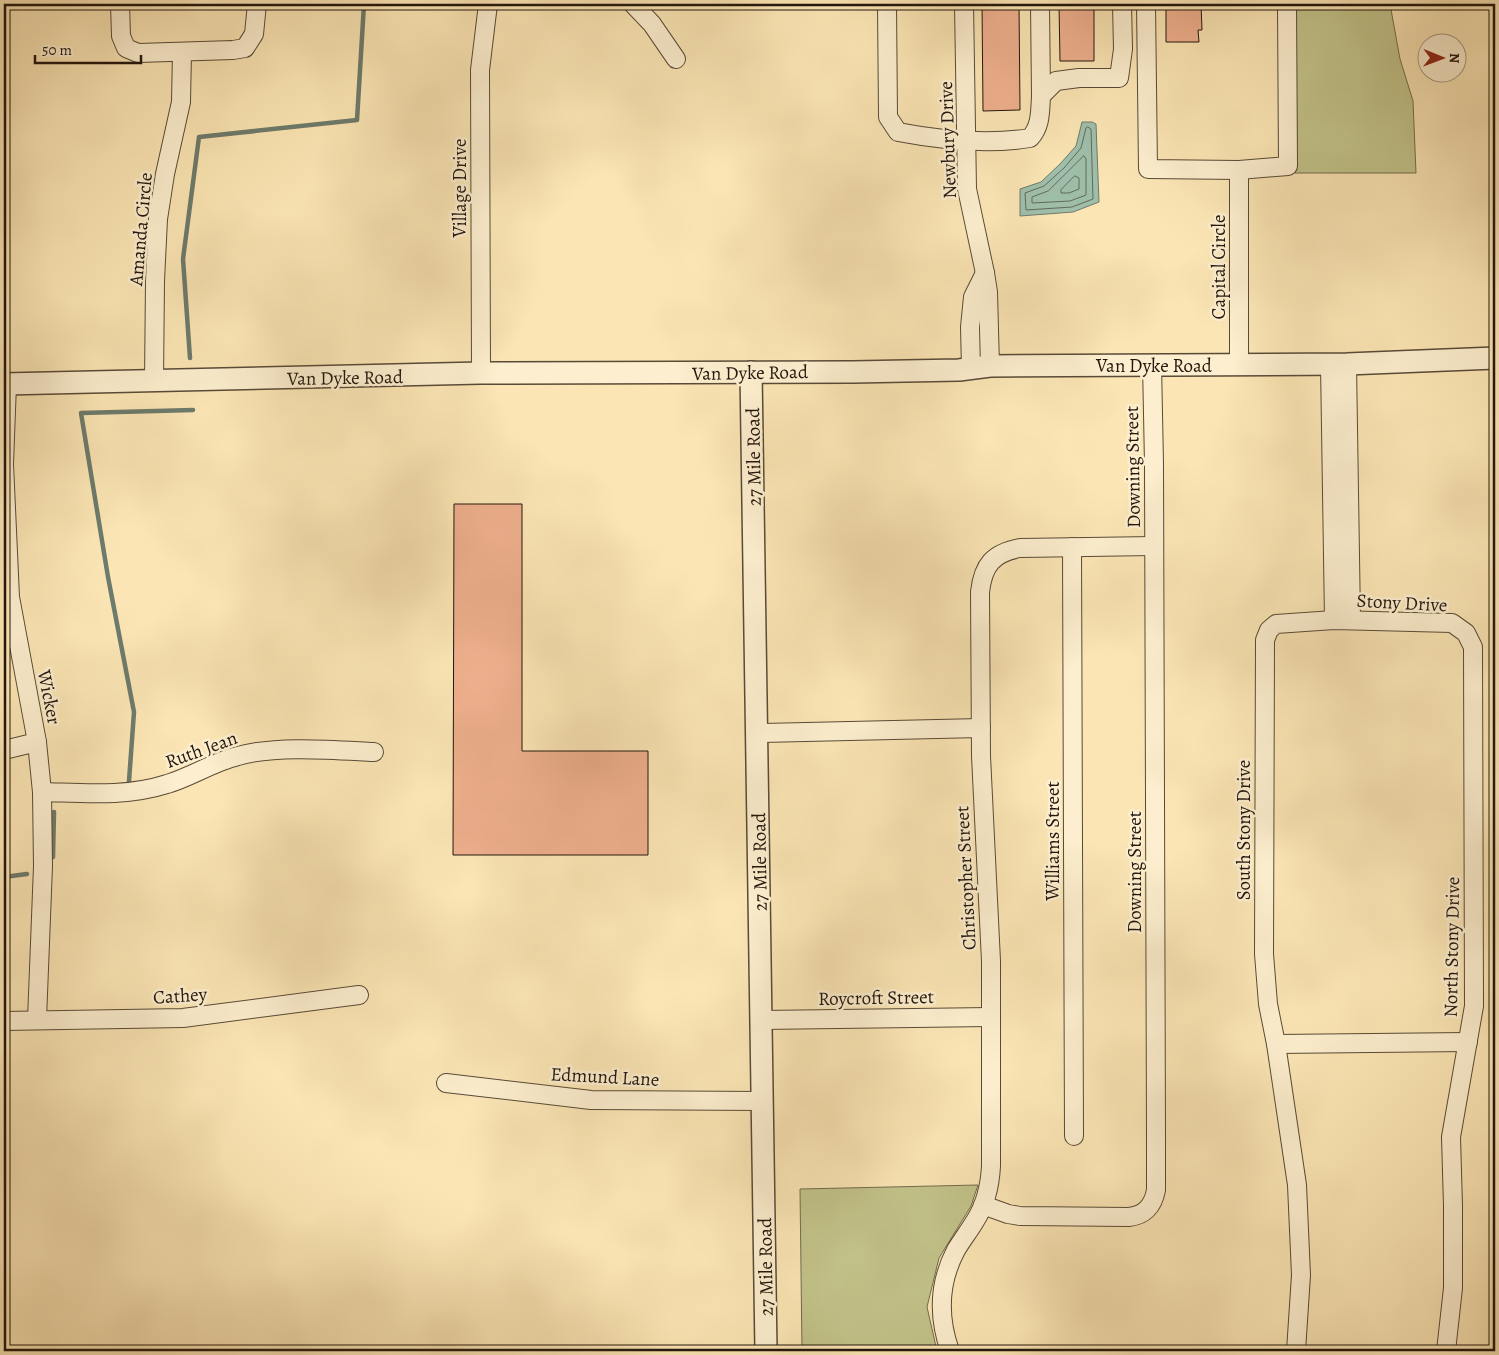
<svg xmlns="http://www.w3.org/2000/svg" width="1499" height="1355" font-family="Alegreya,serif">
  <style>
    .green { fill: #c2c38a; stroke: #726c4c }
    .water { fill: #9fbfab; stroke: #6d7b6c }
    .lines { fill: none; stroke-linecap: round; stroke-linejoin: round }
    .shore { stroke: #616a5c; stroke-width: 1 }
    .stream { stroke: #6d7b6c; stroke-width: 4.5 }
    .building { fill: #eeaf8d; stroke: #23160d }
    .minor-casing { stroke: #594a37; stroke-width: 20 }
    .tertiary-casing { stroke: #594a37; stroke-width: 24 }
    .minor { stroke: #fceece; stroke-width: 18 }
    .tertiary { stroke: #fceece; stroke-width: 21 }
    .labels { text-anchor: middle; stroke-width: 5; stroke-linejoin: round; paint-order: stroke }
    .street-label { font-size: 19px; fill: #23160d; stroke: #fceece }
  </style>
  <rect width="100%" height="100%" fill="#fbe5b4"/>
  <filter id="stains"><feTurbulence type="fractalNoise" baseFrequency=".004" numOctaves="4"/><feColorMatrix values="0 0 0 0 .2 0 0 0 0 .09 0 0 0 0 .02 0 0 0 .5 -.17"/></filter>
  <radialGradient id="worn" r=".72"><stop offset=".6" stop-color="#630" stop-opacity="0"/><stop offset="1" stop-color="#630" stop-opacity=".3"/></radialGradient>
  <g class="green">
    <path d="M1295 4H1390L1400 59 1413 101 1416 173H1295Z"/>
    <path d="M978 1185 971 1206 939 1258 927 1307 937 1351H802L800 1189Z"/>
  </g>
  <path class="water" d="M1082 122H1092L1096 124 1099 202 1073 212 1020 216V189L1041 182 1060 164 1076 146Z"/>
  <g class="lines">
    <g class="shore">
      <path d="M1088 127 1091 129 1093 199 1072 207 1026 210 1025 193 1044 186 1064 168 1081 148 1086 128Z"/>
      <path d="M1084 156 1086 159V195L1070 201 1032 203V197L1048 191Z"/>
      <path d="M1075 176 1079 178V189L1069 193H1061V190Z"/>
    </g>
    <g class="stream">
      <path d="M190 358 183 259 199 137 357 120 364 4"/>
      <path d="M129 781 134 712 108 577 81 413 193 410"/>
      <path d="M53 857 54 812"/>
      <path d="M4 877 27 874"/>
    </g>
  </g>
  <g class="building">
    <path d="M982 4H1019L1020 110 983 111Z"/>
    <path d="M1059 4H1094V61H1060Z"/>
    <path d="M1166 4H1201L1202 30H1198L1199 42H1166Z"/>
    <path d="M454 504H522V751H648V855H453Z"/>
  </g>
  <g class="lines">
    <g class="minor-casing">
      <g id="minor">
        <path d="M120 4 121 36 126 48 138 53 233 50 245 48 254 34 257 4"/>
        <path d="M633 4 652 24 676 59"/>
        <path d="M887 4 888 117 898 132C940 140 987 145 1030 138 1041 126 1040 112 1041 96L1056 81 1079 78H1119L1123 49 1122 4"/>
        <path d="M964 4 967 189 985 273"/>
        <path d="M1040 4 1041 96"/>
        <path d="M1146 4 1148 169 1239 170 1288 166 1287 4"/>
        <path d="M1330 364 1334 620"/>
        <path d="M1347 364 1351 620"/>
        <path d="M1239 365V170"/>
        <path d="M971 368 970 327 973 297 985 273 988 292 990 366"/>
        <path d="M481 373 480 70 488 4"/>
        <path d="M154 381 155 281 158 219 165 174 181 102 182 52"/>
        <path d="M7 384 4 464 10 597 37 742 42 792 43 866 37 1020"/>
        <path d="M1072 547 1074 1136"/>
        <path d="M757 733 981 728"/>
        <path d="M4 750 37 742"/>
        <path d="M42 792C84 793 127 797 167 784 191 777 213 762 238 756 276 745 334 750 374 752"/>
        <path d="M762 1020 990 1017"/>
        <path d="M4 1021 183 1018 359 995"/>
        <path d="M1276 1044 1468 1042"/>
        <path d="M446 1083 591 1100 763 1101"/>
        <path d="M983 1205 1008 1214 1020 1216 1129 1217C1145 1215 1153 1206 1156 1190V1135L1154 464 1152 364"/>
        <path d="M950 1351C938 1317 939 1282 956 1250 962 1240 969 1231 975 1221 986 1204 990 1185 991 1166V961L981 756 980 592C983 565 993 553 1020 548L1154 546"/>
        <path d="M1296 1351 1301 1275 1297 1185 1276 1044 1268 1004 1264 954 1265 640 1269 630 1276 624 1334 620 1452 623 1466 633 1473 647 1474 1006 1451 1137 1453 1206V1288L1446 1351"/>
      </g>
    </g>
    <g class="tertiary-casing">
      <g id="tertiary">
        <path d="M751 372 766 1351"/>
        <path d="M4 384 481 373 853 372 959 370 990 366 1347 364 1495 358"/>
      </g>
    </g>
    <use href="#minor" class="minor"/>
    <use href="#tertiary" class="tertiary"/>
  </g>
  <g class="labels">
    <g class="street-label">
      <text transform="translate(947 140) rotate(-92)" y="7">Newbury Drive</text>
      <text transform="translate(459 188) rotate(-90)" y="7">Village Drive</text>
      <text transform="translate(140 229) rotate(-85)" y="7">Amanda Circle</text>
      <text transform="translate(1218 267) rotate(-90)" y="7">Capital Circle</text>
      <text x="1154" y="372">Van Dyke Road</text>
      <text transform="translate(750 372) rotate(-1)" y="7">Van Dyke Road</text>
      <text transform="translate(345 377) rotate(-1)" y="7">Van Dyke Road</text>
      <text transform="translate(753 457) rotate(-91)" y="7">27 Mile Road</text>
      <text transform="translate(1132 467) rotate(-91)" y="7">Downing Street</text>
      <text transform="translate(1402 602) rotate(3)" y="7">Stony Drive</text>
      <text transform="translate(50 697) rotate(79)" y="7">Wicker</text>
      <text transform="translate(201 749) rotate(-20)" y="7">Ruth Jean</text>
      <text transform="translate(1243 830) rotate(-90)" y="7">South Stony Drive</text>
      <text transform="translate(1052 841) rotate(-90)" y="7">Williams Street</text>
      <text transform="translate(759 862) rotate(-91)" y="7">27 Mile Road</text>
      <text transform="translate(1134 872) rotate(-90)" y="7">Downing Street</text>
      <text transform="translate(965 878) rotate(-93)" y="7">Christopher Street</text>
      <text transform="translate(1451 947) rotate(-89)" y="7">North Stony Drive</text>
      <text transform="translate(180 995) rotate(-4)" y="7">Cathey</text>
      <text transform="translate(876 997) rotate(-1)" y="7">Roycroft Street</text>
      <text transform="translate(605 1076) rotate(3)" y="7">Edmund Lane</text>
      <text transform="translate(765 1267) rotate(-91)" y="7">27 Mile Road</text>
    </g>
  </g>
  <rect width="1499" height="1355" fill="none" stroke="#fbe5b4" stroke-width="20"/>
  <rect x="5" y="5" width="1489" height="1345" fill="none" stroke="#23160d" stroke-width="2.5"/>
  <rect x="10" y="10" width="1479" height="1335" fill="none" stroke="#23160d"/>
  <g transform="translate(1442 58) rotate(91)"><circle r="24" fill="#fceece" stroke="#a59881"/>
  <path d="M0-4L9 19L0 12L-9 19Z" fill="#8f2418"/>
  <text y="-8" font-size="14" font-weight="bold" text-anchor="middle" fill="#23160d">N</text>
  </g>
  <path d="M35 55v8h106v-8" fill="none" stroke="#23160d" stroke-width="2.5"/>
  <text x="42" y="55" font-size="15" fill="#23160d" stroke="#fceece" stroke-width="4" paint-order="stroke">50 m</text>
  <rect width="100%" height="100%" filter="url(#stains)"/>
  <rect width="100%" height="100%" fill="url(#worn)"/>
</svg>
